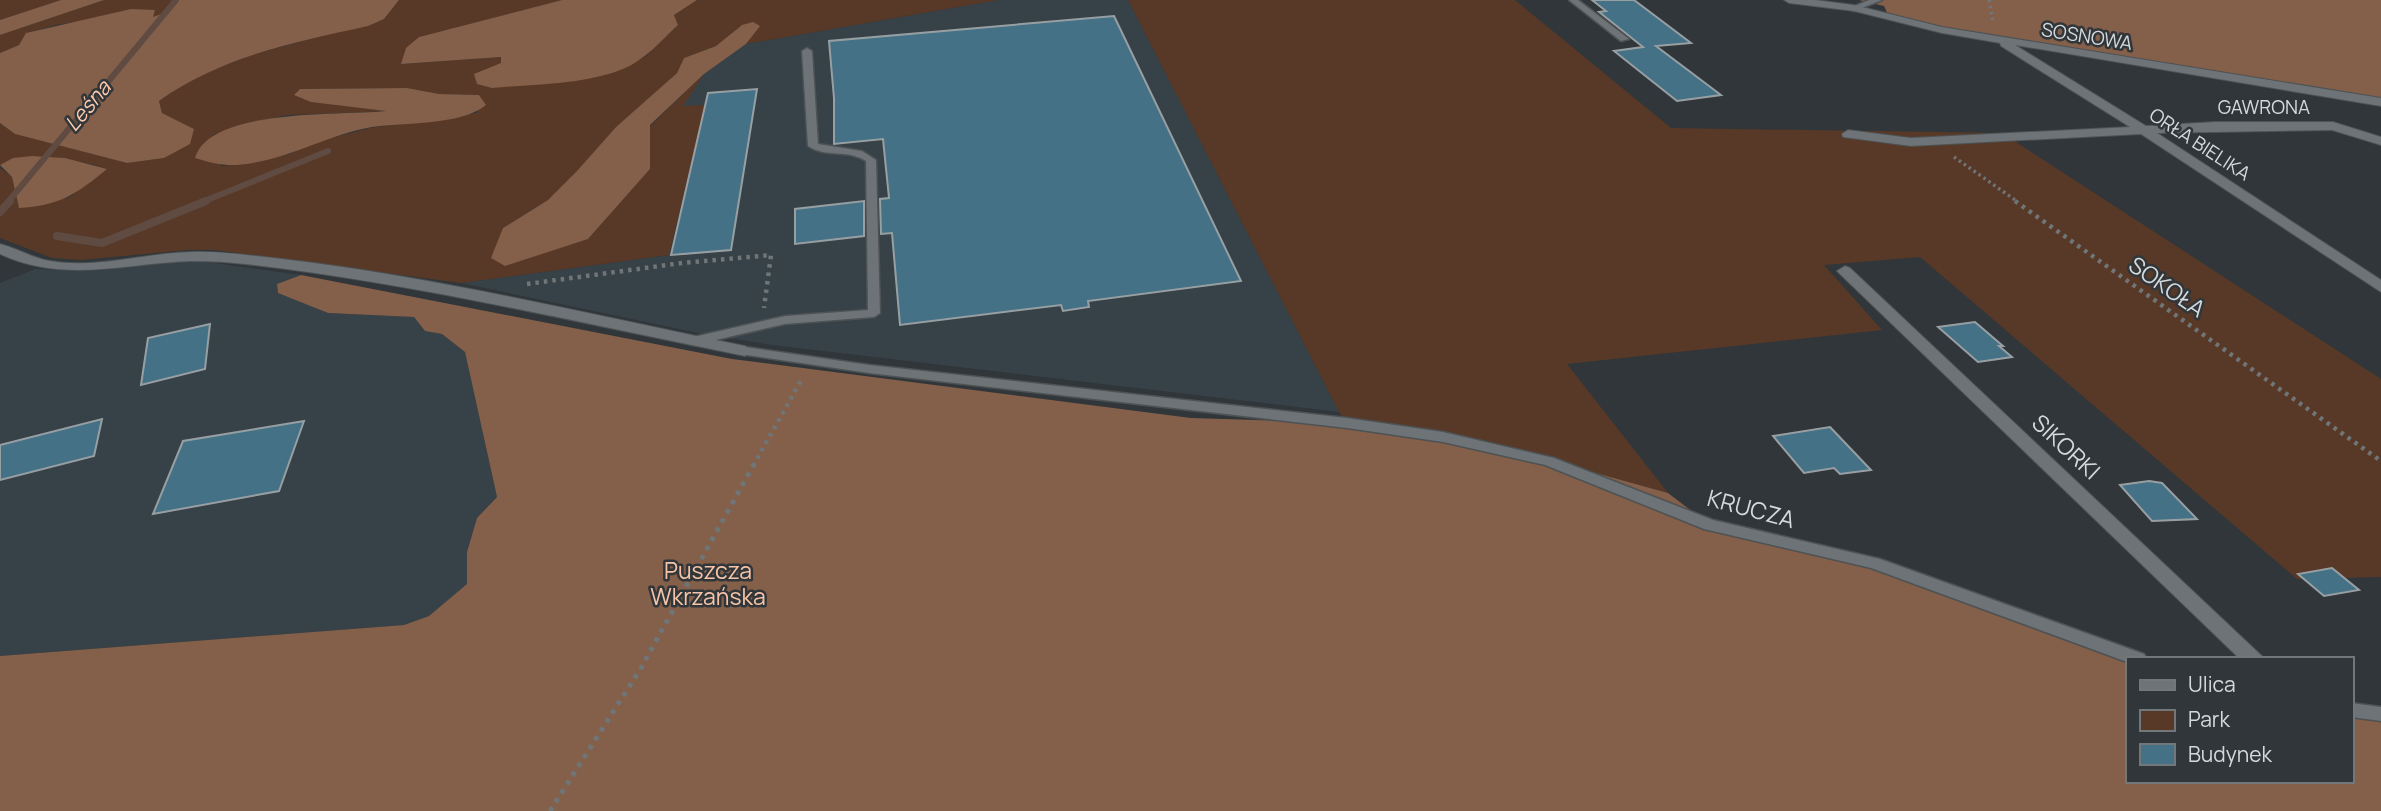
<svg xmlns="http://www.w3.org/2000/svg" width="2381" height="811" font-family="Manrope,sans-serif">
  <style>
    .built { fill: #374248 }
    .green { fill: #583927; fill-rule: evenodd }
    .forest { fill: #845f49 }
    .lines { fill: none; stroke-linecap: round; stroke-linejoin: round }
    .stream-far1 { stroke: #5f4b42; stroke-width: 6 }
    .stream { stroke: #5f4b42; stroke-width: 8 }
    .building { fill: #447185; stroke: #989fa3; stroke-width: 2 }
    .service-casing { stroke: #4d5254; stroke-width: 3 }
    .minor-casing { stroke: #4d5254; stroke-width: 2 }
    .path-far2 { stroke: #707578; stroke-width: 3.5; stroke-dasharray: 2.5 3.5; stroke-linecap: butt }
    .path-far1 { stroke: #707578; stroke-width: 4.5; stroke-dasharray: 3.5 5; stroke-linecap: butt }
    .path { stroke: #707578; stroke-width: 5; stroke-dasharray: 4.5 6; stroke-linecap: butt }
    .service { fill: #6d7376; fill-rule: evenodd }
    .minor { fill: #6d7376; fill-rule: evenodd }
    .labels { text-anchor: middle; stroke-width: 5; stroke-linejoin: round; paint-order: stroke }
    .far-street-label { font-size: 19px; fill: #d5d9db; stroke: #303639 }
    .far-water-label { font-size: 21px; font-style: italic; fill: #fdcaac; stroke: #303639 }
    .street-label { font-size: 23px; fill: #d5d9db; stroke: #303639 }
    .park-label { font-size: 23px; fill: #f6c3a6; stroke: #303639 }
  </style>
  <rect width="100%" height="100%" fill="#303639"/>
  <g class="built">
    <path d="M998 0H1128L1339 412 772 345 698 333 461 283 669 255 705 106H682L704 74 746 44Z"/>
    <path d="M170 261 208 262 301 275 277 284 278 292 328 313 414 317 425 331 442 334 465 352 497 497 477 518 467 552 468 584 429 616 404 625 0 656V283L35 269 80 271Z"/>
  </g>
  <g class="green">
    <path d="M0 0H61L0 20Z"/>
    <path d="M104 0H179L164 13 152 18 155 10 56 25 27 33 19 45 0 53V35Z"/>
    <path d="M399 0H562L419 37 402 64 502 57 501 63 549 83 591 77 623 69 646 56 678 25 674 15 697 0H998L746 44 759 26 742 25 716 46 684 58 677 73 616 127 576 172 548 200 503 228 546 251 588 239 650 169V126L704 74 683 106 705 105 669 255 461 283 215 250H187L81 260 52 258 0 238V168L12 177 19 207 68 198 107 169C75 159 30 149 0 165V123L15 134 127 163 164 158 194 129 162 113 159 101 190 79 251 55 384 19ZM407 88 439 94 479 95 477 113 370 128 319 141 289 154 254 163 221 166 213 135 252 122 288 115 391 111 295 95 300 89Z"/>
    <path d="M1128 0H1515L1671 128 2002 133 2381 379V577L2297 579 1920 257 1824 265 1882 330 1567 364 1668 493 1560 463 1347 423 1339 412Z"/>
  </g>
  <g class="forest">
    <path d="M61 0H104L0 35V20Z"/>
    <path d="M179 0H399L384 19 368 26C295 42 220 57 159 101L162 113 194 129 190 144 164 158 127 163 15 134 0 123V53L19 45 26 33 131 9 155 10 153 17 164 13Z"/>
    <path d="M562 0H697L674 15 678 25C661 41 645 60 623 69 583 85 535 84 492 88L477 84 474 74 501 63V57L401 64 406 48 419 37Z"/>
    <path d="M1859 0H2381V99L1942 28 1888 15 1884 6Z"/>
    <path d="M753 22 760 26 746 44 704 74 650 125V169L588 239 505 266 491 258 503 228 548 200 576 172 616 127 677 73 684 58 716 46 742 25Z"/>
    <path d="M407 88 439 94 479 95 486 105C460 126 405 122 372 127 331 134 294 156 253 163 230 167 217 165 195 158 210 107 343 116 386 111L311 102 294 95 300 89Z"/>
    <path d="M32 156 65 158 107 169C77 194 59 206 19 208L12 177 0 165 13 158Z"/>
    <path d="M301 275 732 359 1191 418 1347 423 1560 463 1668 493 1710 525 1874 563 2127 659V781H2351V710L2381 714V811H0V656L404 625 429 616 467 584V552L477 518 497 497 465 352 442 334 425 331 414 317 328 313 278 293 277 284Z"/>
  </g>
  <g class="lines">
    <g class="stream-far1">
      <path d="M8 202 176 0"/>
      <path d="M202 202 328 151"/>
    </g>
    <g class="stream">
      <path d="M0 212 10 201"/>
      <path d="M57 236 102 243 206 201"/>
    </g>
  </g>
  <g class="building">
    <path d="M1592 0H1634L1691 43 1656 46 1721 95 1677 101 1614 51 1643 47 1599 12 1606 11Z"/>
    <path d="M1114 16 1241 281 1088 301 1089 307 1063 311 1061 305 900 325 892 233 881 234 880 199 889 198 883 139 834 144V98L829 41Z"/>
    <path d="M757 89 731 250 671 255 708 93Z"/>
    <path d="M864 201V236L795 244V209Z"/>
    <path d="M1975 322 2003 346H1999L2012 357 1978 362 1938 327Z"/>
    <path d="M210 324 205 369 141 385 148 338Z"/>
    <path d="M102 419 94 456 0 480V445Z"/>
    <path d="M304 421 279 491 153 514 183 441Z"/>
    <path d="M1830 427 1871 470 1840 474 1834 468 1804 473 1773 436Z"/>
    <path d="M2149 481 2162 483 2197 519 2152 521 2120 485Z"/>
    <path d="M2332 568 2359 590 2324 596 2298 574Z"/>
  </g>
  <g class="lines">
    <g class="service-casing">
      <g id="service">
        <path d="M1569 0H1578L1629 39 1621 41Z"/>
        <path d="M1869 0H1882L1854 11 1850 8Z"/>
        <path d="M807 48 812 51 818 144 862 151 876 160 880 313 874 317 785 324 694 345 689 344 687 341 689 338 785 316 868 310 866 161C848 149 825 158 808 146L802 51Z"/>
        <path d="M745 347 869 365 1347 418 1443 432 1554 458 1713 520 1880 559 2144 654 2147 659H2127V662L1871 568 1704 529 1545 465 1443 442 1347 428 869 373 740 354 738 351Z"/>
        <path d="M2351 703 2381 707V721L2351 717Z"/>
      </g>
    </g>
    <g class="minor-casing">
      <g id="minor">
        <path d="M1784 0H1815L1854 5 1942 27 2381 98V106L2015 45 2146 126 2215 122H2333L2381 137V145L2332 130 2157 133 2381 280V292L2141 134 1911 146 1843 137 1842 134 1848 130 1911 138 2130 127 2001 46 2000 43 1942 33 1854 11 1789 3Z"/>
        <path d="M0 244C17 248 32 258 50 261 97 269 145 253 192 252 222 251 252 256 282 259 438 277 591 315 745 346L753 351 745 356C579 323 414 283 245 264 228 262 210 261 192 261 126 263 64 284 0 254Z"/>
        <path d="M1845 266 1850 268 2265 659H2240L1840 274 1837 271Z"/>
      </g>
    </g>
    <g class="path-far2">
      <path d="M1989 0 1993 23"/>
      <path d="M1954 157 2018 202"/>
    </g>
    <g class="path-far1">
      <path d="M2015 201 2381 461"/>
      <path d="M527 284 682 263 771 255 764 308"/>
      <path d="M753 466 803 377"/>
    </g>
    <path class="path" d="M550 811 641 668 754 464"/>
    <use href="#service" class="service"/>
    <use href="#minor" class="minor"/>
  </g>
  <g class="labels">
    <g class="far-street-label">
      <text transform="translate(2087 36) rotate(9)" y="7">SOSNOWA</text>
      <text x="2264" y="114">GAWRONA</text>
      <text transform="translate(2200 144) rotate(33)" y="7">ORŁA BIELIKA</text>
    </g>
    <g class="far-water-label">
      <text transform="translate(88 106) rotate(-50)" y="7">Leśna</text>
    </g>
    <g class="street-label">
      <text transform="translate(2167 287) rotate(35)" y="8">SOKOŁA</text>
      <text transform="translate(2066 447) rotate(43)" y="8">SIKORKI</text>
      <text transform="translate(1751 509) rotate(15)" y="8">KRUCZA</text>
    </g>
    <g class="park-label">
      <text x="708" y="579">Puszcza<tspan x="708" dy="26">Wkrzańska</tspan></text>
    </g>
  </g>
  <rect x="2126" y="657" width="228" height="126" fill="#303639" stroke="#72777a" stroke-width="2"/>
  <rect x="2140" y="680" width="35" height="10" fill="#6d7376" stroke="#72777a" stroke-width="2"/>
  <text x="2188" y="692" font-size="21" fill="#d5d9db">Ulica</text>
  <rect x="2140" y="710" width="35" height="21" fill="#583927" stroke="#72777a" stroke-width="2"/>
  <text x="2188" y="727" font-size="21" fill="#d5d9db">Park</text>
  <rect x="2140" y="744" width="35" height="21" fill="#447185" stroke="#72777a" stroke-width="2"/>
  <text x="2188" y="762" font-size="21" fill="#d5d9db">Budynek</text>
</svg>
